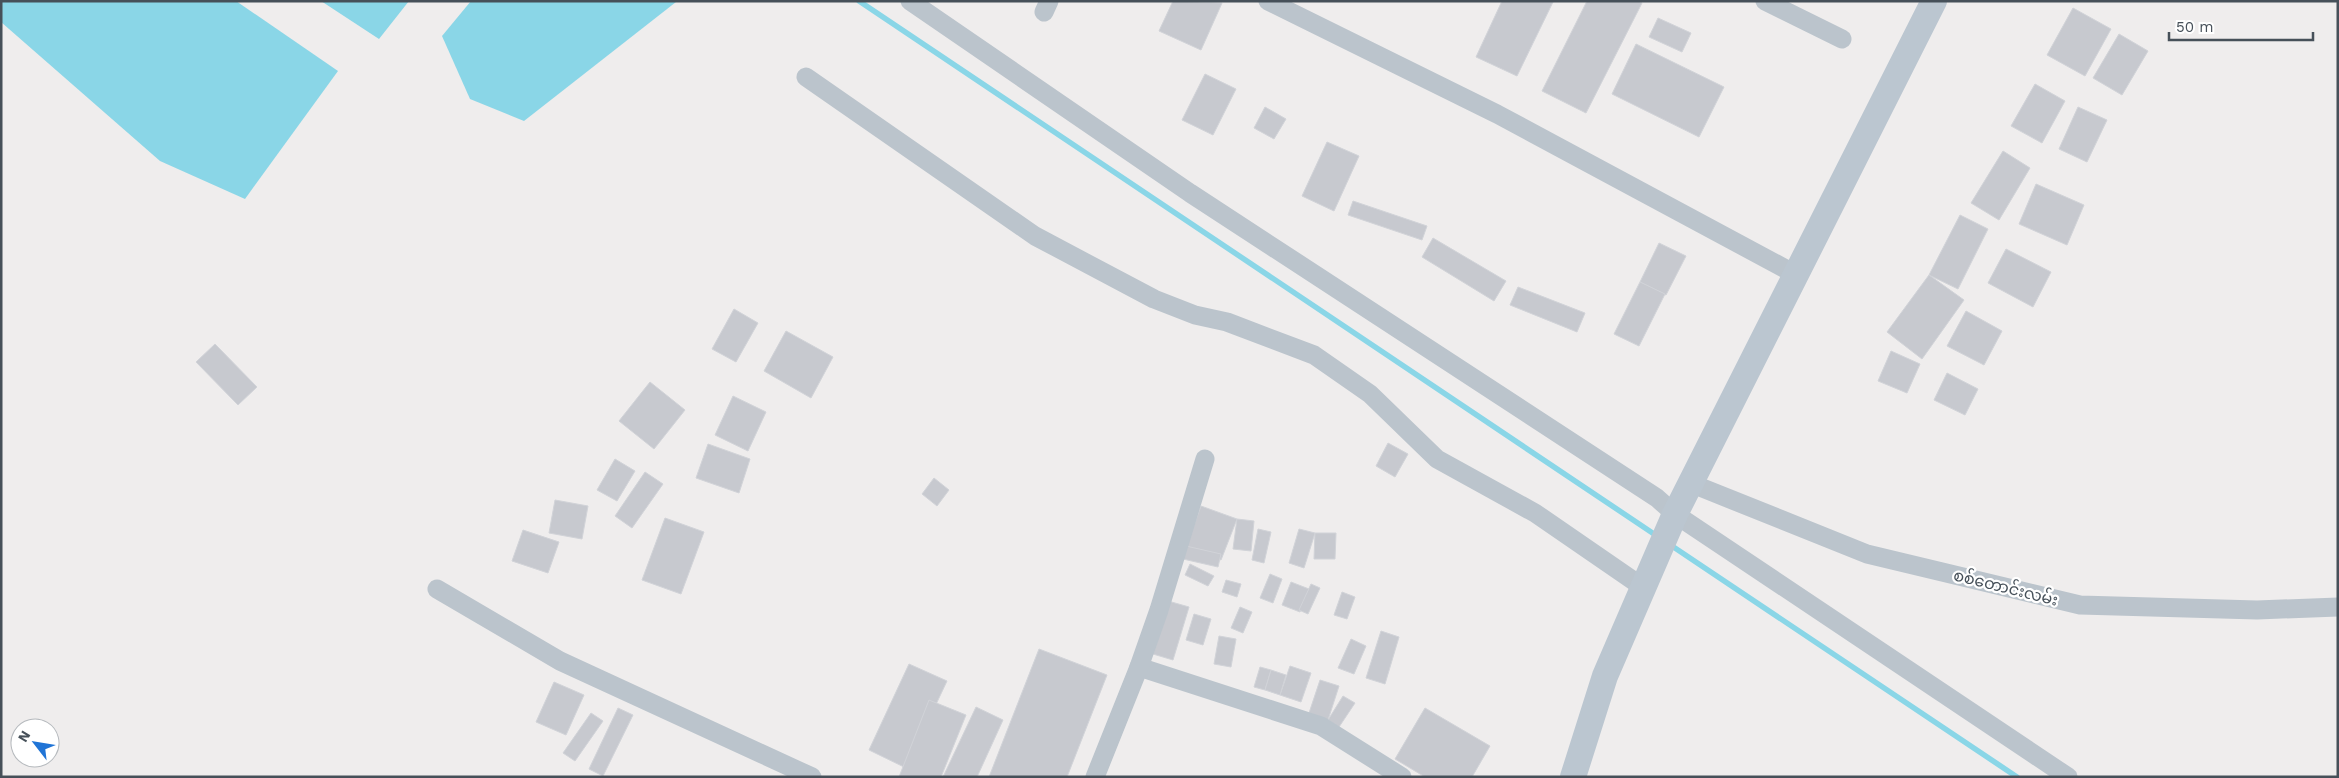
<svg xmlns="http://www.w3.org/2000/svg" width="2339" height="778" font-family="'Work Sans','Noto Sans Myanmar',sans-serif">
  <style>
    .water { fill: #8ad6e7 }
    .lines { fill: none; stroke-linecap: round; stroke-linejoin: round }
    .stream { stroke: #8ad6e7; stroke-width: 5.5 }
    .building { fill: #c7c9cf; stroke: #d1d3d8 }
    .street { stroke: #bbc4cc; stroke-width: 19 }
    .secondary { stroke: #bbc6d0; stroke-width: 26 }
    .labels { text-anchor: middle; stroke-width: 4.5; stroke-linejoin: round; paint-order: stroke }
    .street-label { font-size: 16px; fill: #465059; stroke: #fff }
  </style>
  <rect width="100%" height="100%" fill="#efeded"/>
  <g class="water">
    <path d="M1 1H236L338 71 245 199 160 161 1 22Z"/>
    <path d="M321 1H409L379 39Z"/>
    <path d="M471 1H675L676 2 524 121 470 99 442 36Z"/>
  </g>
  <g class="lines">
    <g class="stream">
      <path d="M859 1 1657 536"/>
      <path d="M1669 544 2017 777"/>
    </g>
  </g>
  <g class="building">
    <path d="M1173 1 1222 3 1201 50 1159 31Z"/>
    <path d="M1502 1 1553 2 1517 76 1476 57Z"/>
    <path d="M1587 1H1638L1642 3 1586 113 1542 91Z"/>
    <path d="M2073 8 2111 29 2085 76 2047 55Z"/>
    <path d="M1658 18 1691 33 1682 52 1649 37Z"/>
    <path d="M2119 34 2148 51 2122 95 2093 78Z"/>
    <path d="M1636 44 1724 87 1699 137 1612 94Z"/>
    <path d="M1205 74 1236 89 1213 135 1182 120Z"/>
    <path d="M2035 84 2065 101 2042 143 2011 126Z"/>
    <path d="M1265 107 1286 119 1274 139 1254 128Z"/>
    <path d="M2078 107 2107 120 2087 162 2059 149Z"/>
    <path d="M1327 142 1359 156 1334 211 1302 196Z"/>
    <path d="M2003 151 2030 168 1999 220 1971 203Z"/>
    <path d="M2036 184 2084 205 2067 245 2019 224Z"/>
    <path d="M1353 201 1427 226 1422 240 1348 215Z"/>
    <path d="M1960 215 1988 229 1958 289 1929 275Z"/>
    <path d="M1433 238 1506 281 1494 301 1422 257Z"/>
    <path d="M1659 243 1686 256 1666 295 1640 282Z"/>
    <path d="M2006 249 2051 272 2033 307 1988 283Z"/>
    <path d="M1929 275 1964 300 1922 359 1887 332Z"/>
    <path d="M1640 282 1665 294 1639 346 1614 334Z"/>
    <path d="M1518 287 1585 313 1577 332 1510 305Z"/>
    <path d="M734 309 758 323 736 362 712 349Z"/>
    <path d="M1966 311 2002 331 1984 365 1947 346Z"/>
    <path d="M786 331 833 357 811 398 764 371Z"/>
    <path d="M215 344 257 387 238 405 196 362Z"/>
    <path d="M1891 351 1920 364 1907 393 1878 381Z"/>
    <path d="M1947 373 1978 389 1965 415 1934 400Z"/>
    <path d="M650 382 685 410 654 449 619 421Z"/>
    <path d="M733 396 766 412 748 451 715 435Z"/>
    <path d="M1388 443 1408 454 1395 477 1376 466Z"/>
    <path d="M708 444 750 459 739 493 696 478Z"/>
    <path d="M615 459 635 471 617 501 597 490Z"/>
    <path d="M645 472 663 484 632 528 615 516Z"/>
    <path d="M934 478 949 490 937 506 922 494Z"/>
    <path d="M555 500 588 506 582 539 549 533Z"/>
    <path d="M1201 506 1237 519 1221 560 1186 546Z"/>
    <path d="M665 518 704 532 681 594 642 580Z"/>
    <path d="M1237 519 1254 521 1251 551 1233 549Z"/>
    <path d="M1258 529 1271 532 1264 563 1252 560Z"/>
    <path d="M1299 529 1315 533 1304 568 1289 563Z"/>
    <path d="M523 530 559 542 548 573 512 561Z"/>
    <path d="M1315 533H1336L1335 559H1314Z"/>
    <path d="M1186 546 1221 554 1218 567 1183 559Z"/>
    <path d="M1190 564 1214 576 1208 586 1185 575Z"/>
    <path d="M1270 574 1282 579 1273 603 1260 598Z"/>
    <path d="M1226 580 1241 584 1237 597 1222 592Z"/>
    <path d="M1291 582 1309 589 1300 612 1282 605Z"/>
    <path d="M1311 584 1320 588 1308 614 1299 610Z"/>
    <path d="M1342 592 1355 597 1347 619 1334 615Z"/>
    <path d="M1168 601 1189 607 1173 660 1153 654Z"/>
    <path d="M1240 607 1252 612 1243 633 1231 628Z"/>
    <path d="M1194 614 1211 619 1203 645 1186 640Z"/>
    <path d="M1381 631 1399 637 1385 684 1366 678Z"/>
    <path d="M1219 636 1236 639 1231 667 1214 664Z"/>
    <path d="M1351 639 1366 646 1354 674 1338 668Z"/>
    <path d="M1039 649 1107 675 1067 777H989Z"/>
    <path d="M909 664 947 681 906 768 869 750Z"/>
    <path d="M1290 666 1311 673 1301 702 1280 695Z"/>
    <path d="M1260 667 1271 670 1265 690 1254 687Z"/>
    <path d="M1271 670 1286 675 1280 695 1265 690Z"/>
    <path d="M1320 680 1339 686 1328 720 1309 713Z"/>
    <path d="M554 682 584 695 566 735 536 722Z"/>
    <path d="M1343 696 1355 703 1339 727 1328 720Z"/>
    <path d="M929 700 966 715 941 777H899Z"/>
    <path d="M976 707 1003 720 977 777H943Z"/>
    <path d="M618 708 633 715 603 776 589 769Z"/>
    <path d="M1425 708 1490 746 1472 777H1425L1395 759Z"/>
    <path d="M591 713 603 721 575 761 563 753Z"/>
  </g>
  <g class="lines">
    <g class="street">
      <path d="M910 1 1190 193 1657 498 1675 514 2068 777"/>
      <path d="M1268 1 1497 114 1795 274"/>
      <path d="M1765 1 1842 39"/>
      <path d="M1044 12 1049 1"/>
      <path d="M806 77 1035 236 1154 299 1195 315 1227 322 1314 355 1370 394 1437 459 1535 513 1644 588"/>
      <path d="M1690 483 1867 554 2080 605 2257 610 2338 607"/>
      <path d="M437 589 560 661 812 777"/>
      <path d="M1139 667 1321 726 1402 777"/>
      <path d="M1095 777 1139 667 1159 610 1205 459"/>
    </g>
    <path class="secondary" d="M1573 777 1605 676 1675 514 1934 1"/>
  </g>
  <g class="labels">
    <g class="street-label">
      <text transform="translate(2006 587) rotate(14)" y="6">စစ်တောင်းလမ်း</text>
    </g>
  </g>
  <rect width="2339" height="778" fill="none" stroke="#465059" stroke-width="5"/>
  <g transform="translate(35 743) rotate(301)"><circle r="24" fill="#ffffff" stroke="#b5b9bd"/>
  <path d="M0-4L9 19L0 12L-9 19Z" fill="#2074d6"/>
  <text y="-8" font-size="14" font-weight="bold" text-anchor="middle" fill="#465059">N</text>
  </g>
  <path d="M2169 32v8h144v-8" fill="none" stroke="#465059" stroke-width="2.5"/>
  <text x="2176" y="32" font-size="15" fill="#465059" stroke="#ffffff" stroke-width="4" paint-order="stroke">50 m</text>
</svg>
